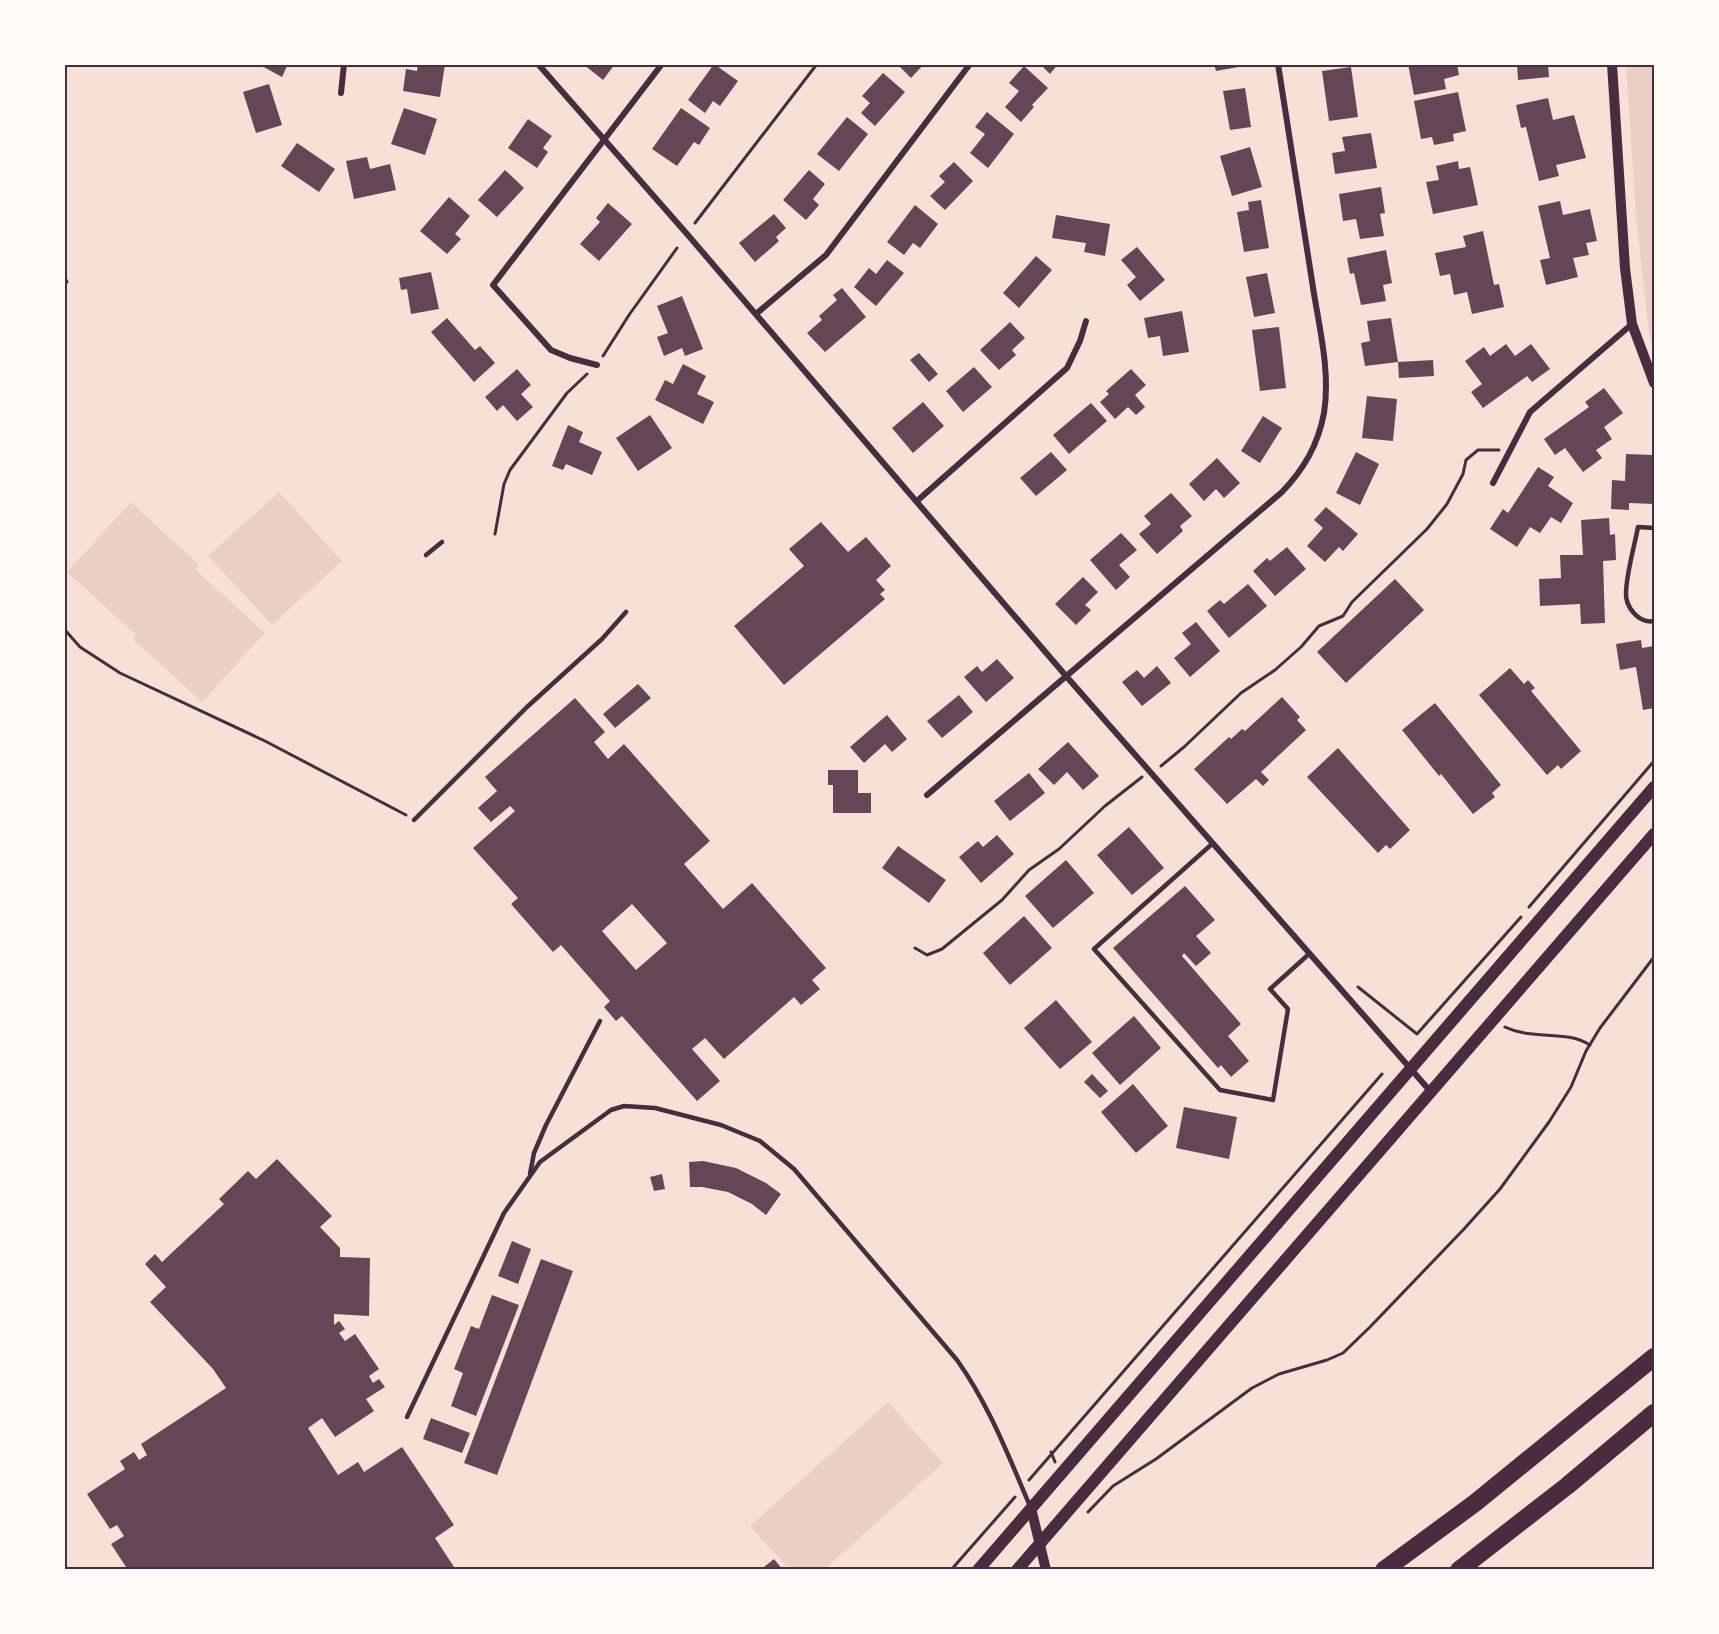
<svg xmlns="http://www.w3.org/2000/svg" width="1719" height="1634" font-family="Merriweather,serif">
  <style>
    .green { fill: #ebcfc5 }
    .building { fill: #644757; fill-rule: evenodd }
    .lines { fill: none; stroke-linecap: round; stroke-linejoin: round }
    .path { stroke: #4a2c40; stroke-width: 3 }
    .service { stroke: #4a2c40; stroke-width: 4.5 }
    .minor { stroke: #4a2c40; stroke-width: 6 }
    .tertiary { stroke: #4a2c40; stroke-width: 10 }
    .secondary { stroke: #4a2c40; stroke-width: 12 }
    .motorway { stroke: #4a2c40; stroke-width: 18 }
    .neatline { fill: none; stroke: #4a2c40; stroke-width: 2 }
  </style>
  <rect width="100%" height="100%" fill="#f7e1d7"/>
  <g class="green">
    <path d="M1626 65H1654V348L1649 334 1636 216Z"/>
    <path d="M279 492 342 561 272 625 208 556Z"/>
    <path d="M131 502 199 565 196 570 265 633 202 702 133 639 136 635 67 572Z"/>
    <path d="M888 1402 943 1463 825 1569H789L750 1526Z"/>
  </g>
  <g class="building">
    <path d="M258 64H288L282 77Z"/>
    <path d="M418 64H445L440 97 403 91 406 69 417 71Z"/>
    <path d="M583 64H615L603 80Z"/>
    <path d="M714 64 738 81 720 106 713 101 705 113 688 100Z"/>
    <path d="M897 64H924L911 78Z"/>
    <path d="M1040 64H1058L1050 74Z"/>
    <path d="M1214 64H1244V66L1216 71Z"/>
    <path d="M1408 64H1457L1459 75 1444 79 1446 89 1414 95Z"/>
    <path d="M1517 64H1548L1549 77 1518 80Z"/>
    <path d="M1024 66 1048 88 1032 105 1034 107 1021 122 1005 107 1019 91 1009 83Z"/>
    <path d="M1351 67 1358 117 1329 121 1322 71Z"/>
    <path d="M883 73 905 92 875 126 861 113 870 103 862 96Z"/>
    <path d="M269 84 282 125 256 133 243 92Z"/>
    <path d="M1245 88 1251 127 1230 130 1223 91Z"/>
    <path d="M1458 92 1466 131 1453 134 1454 141 1434 145 1432 137 1421 139 1414 101Z"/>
    <path d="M1548 98 1553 120 1574 115 1586 158 1556 165 1559 176 1539 181 1526 127 1521 128 1516 105Z"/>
    <path d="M404 108 437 119 425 155 391 144Z"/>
    <path d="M681 108 710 128 699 145 694 142 677 166 652 149Z"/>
    <path d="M987 112 1014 134 988 168 970 153 985 134 975 127Z"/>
    <path d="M847 117 868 134 839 171 817 154Z"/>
    <path d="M528 119 552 136 543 148 548 152 537 168 508 148Z"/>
    <path d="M1371 133 1377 168 1335 174 1332 153 1345 151 1342 137Z"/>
    <path d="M297 143 335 169 319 192 281 166Z"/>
    <path d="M1250 147 1262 187 1232 196 1220 156Z"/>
    <path d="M367 157 370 169 390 164 396 190 354 199 346 161Z"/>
    <path d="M1458 161 1459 169 1470 167 1478 205 1433 214 1426 182 1439 180 1436 166Z"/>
    <path d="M954 162 973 181 945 210 930 196 945 182 939 176Z"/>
    <path d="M505 170 524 188 497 217 478 200Z"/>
    <path d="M809 170 825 184 813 199 819 205 806 220 783 200Z"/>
    <path d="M1381 187 1385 213 1380 214 1384 236 1360 239 1356 219 1343 221 1339 194Z"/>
    <path d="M449 197 470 216 455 234 461 239 447 254 420 231Z"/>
    <path d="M1261 200 1269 248 1244 252 1237 212 1249 210 1248 202Z"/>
    <path d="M1560 201 1563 215 1590 209 1597 241 1586 243 1589 255 1573 258 1578 277 1546 285 1540 260 1550 258 1538 206Z"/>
    <path d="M608 203 632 224 599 261 580 244 600 222 596 218Z"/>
    <path d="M915 205 938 224 920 248 913 243 904 255 887 242Z"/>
    <path d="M774 214 786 228 776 237 779 241 755 262 739 243Z"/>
    <path d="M1056 215 1110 224 1105 256 1084 252 1086 243 1052 238Z"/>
    <path d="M1483 231 1494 285 1499 284 1504 307 1472 314 1467 292 1454 295 1450 274 1440 276 1435 253 1466 247 1463 236Z"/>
    <path d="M1137 247 1165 280 1140 301 1127 285 1136 277 1121 260Z"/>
    <path d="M1386 250 1392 283 1383 285 1386 301 1361 305 1354 273 1350 274 1347 258Z"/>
    <path d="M1036 256 1052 270 1019 308 1003 293Z"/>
    <path d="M887 260 904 273 876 306 854 287 869 268 876 274Z"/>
    <path d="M431 272 439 309 411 314 407 289 401 290 399 278Z"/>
    <path d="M1267 273 1275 313 1254 317 1246 277Z"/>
    <path d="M842 288 866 317 825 352 807 333 822 320 819 316 837 300 833 295Z"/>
    <path d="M682 296 703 349 685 356 682 348 664 356 657 337 668 333 657 306Z"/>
    <path d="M1182 311 1189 352 1163 356 1160 336 1148 338 1144 318Z"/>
    <path d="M447 318 475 350 480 346 495 363 474 382 431 332Z"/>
    <path d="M1391 318 1398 362 1365 366 1361 343 1370 341 1367 321Z"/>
    <path d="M1010 322 1025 338 1012 350 1016 355 999 370 980 350Z"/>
    <path d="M1279 327 1286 388 1260 391 1252 330Z"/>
    <path d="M1506 344 1515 356 1531 344 1550 369 1532 382 1527 376 1483 408 1471 392 1482 384 1465 361 1484 347 1490 356Z"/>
    <path d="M919 353 938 374 929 382 910 360Z"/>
    <path d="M1433 360 1434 376 1399 378 1398 362Z"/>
    <path d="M683 364 706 376 697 394 714 402 703 424 655 400 665 380 673 384Z"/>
    <path d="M974 367 992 387 963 412 946 391Z"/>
    <path d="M517 369 531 385 521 394 533 407 517 421 503 405 497 411 485 397Z"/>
    <path d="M1131 369 1146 385 1135 395 1145 407 1136 415 1128 407 1115 419 1100 402 1109 394 1106 391Z"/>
    <path d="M1604 388 1623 413 1604 427 1612 439 1596 450 1602 458 1583 472 1565 448 1555 455 1544 439 1589 407 1585 402Z"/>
    <path d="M1367 396 1397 399 1393 441 1362 438Z"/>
    <path d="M923 402 944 426 913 453 892 428Z"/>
    <path d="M1091 403 1107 421 1069 454 1053 435Z"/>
    <path d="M650 415 672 448 638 471 616 438Z"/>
    <path d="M1263 416 1282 428 1260 463 1241 451Z"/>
    <path d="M568 425 583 432 579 442 602 452 592 475 566 464 563 470 552 466Z"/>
    <path d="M1051 452 1067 470 1036 496 1020 478Z"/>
    <path d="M1356 452 1379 464 1360 505 1336 493Z"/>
    <path d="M1626 454 1654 455V504L1629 503V510L1611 509 1612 480 1625 481Z"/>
    <path d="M1217 458 1240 483 1224 498 1216 489 1204 501 1189 484Z"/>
    <path d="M1538 467 1554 477 1548 486 1573 503 1561 523 1551 517 1540 533 1530 527 1517 547 1490 529 1503 509 1508 513Z"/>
    <path d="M1171 493 1192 516 1180 526 1183 531 1157 554 1139 534 1151 524 1144 516Z"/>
    <path d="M1326 507 1358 534 1343 551 1339 547 1325 562 1307 546 1323 528 1314 520Z"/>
    <path d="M1609 518 1610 535 1615 534 1616 560 1603 561 1605 623 1581 624 1580 604 1540 606 1539 579 1561 578 1560 555H1583L1581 520Z"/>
    <path d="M821 522 848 552 866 537 891 566 876 580 885 590 880 594 885 599 784 685 734 626 804 566 789 549Z"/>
    <path d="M1121 533 1137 550 1119 565 1130 577 1116 590 1090 560Z"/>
    <path d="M1287 547 1306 569 1275 596 1253 571 1267 558 1270 561Z"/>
    <path d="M1083 577 1098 592 1085 605 1091 610 1076 625 1055 604Z"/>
    <path d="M1395 579 1424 610 1346 683 1317 652Z"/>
    <path d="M1248 584 1267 606 1229 638 1207 611 1220 600 1224 604Z"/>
    <path d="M1196 622 1220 651 1190 677 1174 658 1191 644 1182 633Z"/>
    <path d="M1641 640 1642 648 1654 646V708L1643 710 1636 667 1620 670 1616 644Z"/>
    <path d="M997 659 1014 678 986 702 964 677 977 666 982 672Z"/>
    <path d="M1157 666 1171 683 1142 706 1122 682 1137 670 1144 678Z"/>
    <path d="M1510 668 1524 684 1528 680 1535 688 1531 691 1581 751 1561 769 1558 765 1547 775 1479 695Z"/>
    <path d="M638 684 651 698 615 728 603 714Z"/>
    <path d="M959 695 973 712 942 738 927 721Z"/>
    <path d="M1282 697 1300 717 1297 720 1306 730 1261 772 1269 780 1263 786 1256 779 1227 804 1194 769 1229 737 1231 739 1242 729 1245 731Z"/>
    <path d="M575 698 605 732 594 742 608 759 624 744 710 841 684 864 723 909 752 883 826 968 812 980 820 989 801 1005 794 997 724 1059 705 1038 692 1049 720 1081 697 1101 622 1016 616 1021 604 1007 610 1001 561 945 553 952 511 904 518 898 473 848 515 811 510 806 491 822 478 808 497 791 485 777ZM632 904 667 943 636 970 602 931Z"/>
    <path d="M1435 703 1501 785 1492 793 1495 797 1473 814 1441 774 1439 776 1402 730Z"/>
    <path d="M887 715 907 739 892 752 885 744 864 763 850 747Z"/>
    <path d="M1068 742 1099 776 1083 790 1067 772 1054 785 1038 769Z"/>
    <path d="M1338 748 1410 830 1390 849 1386 845 1378 853 1307 777Z"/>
    <path d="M828 770H858V793H871V813H833V785H828Z"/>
    <path d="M1029 773 1045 793 1010 821 994 801Z"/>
    <path d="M1129 827 1164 868 1132 895 1097 855Z"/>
    <path d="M997 835 1014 854 981 883 959 857 978 841 983 847Z"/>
    <path d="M898 846 946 880 929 903 882 868Z"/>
    <path d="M1066 860 1094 893 1053 928 1025 896Z"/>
    <path d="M1185 886 1215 920 1196 936 1211 953 1196 966 1184 953 1182 956 1241 1024 1228 1036 1249 1061 1231 1077 1221 1065 1218 1068 1113 948Z"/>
    <path d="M1024 916 1052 948 1010 985 983 953Z"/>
    <path d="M1056 1000 1092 1042 1060 1069 1024 1028Z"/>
    <path d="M1134 1016 1161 1048 1120 1085 1092 1053Z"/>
    <path d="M1092 1074 1108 1091 1100 1098 1084 1082Z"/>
    <path d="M1133 1084 1168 1126 1136 1153 1101 1112Z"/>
    <path d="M1184 1107 1237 1117 1229 1159 1176 1148Z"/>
    <path d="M277 1159 332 1216 320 1227 340 1248V1257L370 1258 369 1316 334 1314V1325L339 1321 345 1329 339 1333 345 1341 355 1334 379 1369 369 1376 373 1383 379 1379 385 1387 366 1399 374 1411 335 1437 322 1418 308 1428 338 1475 358 1462 364 1472 402 1447 454 1525 435 1538 456 1570H128L111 1544 124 1536 117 1525 110 1529 87 1494 125 1469 120 1461 134 1452 139 1460 147 1455 141 1444 226 1388 213 1369 150 1302 166 1287 145 1264 155 1254 162 1262 224 1204 219 1199 248 1171 256 1179Z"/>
    <path d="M703 1161 736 1168 766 1183 781 1194 766 1215 752 1204 728 1192 702 1187H690L689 1162Z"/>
    <path d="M662 1174 665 1189 654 1191 650 1177Z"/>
    <path d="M512 1241 531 1249 518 1284 498 1276Z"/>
    <path d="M541 1259 573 1271 497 1475 464 1463Z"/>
    <path d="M492 1295 519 1305 476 1416 451 1406 463 1373 454 1369 471 1326 479 1329Z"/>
    <path d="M431 1418 470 1433 462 1453 423 1439Z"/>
    <path d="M774 1559 783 1570H766L764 1567Z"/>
  </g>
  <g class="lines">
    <g class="path">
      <path d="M695 223 817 64"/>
      <path d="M64 276 67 282"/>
      <path d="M603 356 629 315 677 248"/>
      <path d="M495 534 504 484 510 470 567 393 587 374"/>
      <path d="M64 626 65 630 80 647 120 673 265 741 406 815"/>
      <path d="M1161 766 1184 747 1241 693 1275 670 1301 647 1319 626 1343 616 1352 602 1427 529 1447 504 1463 474 1466 460 1478 450H1499"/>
      <path d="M1529 907 1654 761"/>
      <path d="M915 948 927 955 942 949 1002 900 1029 870 1059 849 1105 806 1142 777"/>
      <path d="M1358 987 1417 1034 1521 917"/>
      <path d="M1505 1027C1534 1041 1565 1029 1590 1045"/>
      <path d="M1051 1452 1055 1462"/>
      <path d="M1029 1480 1382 1074"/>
      <path d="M1088 1512 1113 1486 1156 1459 1252 1388 1279 1374 1327 1360 1343 1353 1370 1327 1464 1229 1500 1189 1549 1122 1571 1087 1586 1051 1600 1028 1654 957"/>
      <path d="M951 1570 1015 1497"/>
    </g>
    <g class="service">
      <path d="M1654 528 1638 527C1634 548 1627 571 1626 592 1625 607 1639 624 1654 621"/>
      <path d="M426 555 442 542"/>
      <path d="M414 820 527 707 602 639 626 612"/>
      <path d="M1212 844 1094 949 1220 1090 1273 1100 1288 1009 1270 989 1309 954"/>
      <path d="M530 1174 534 1153 546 1125 600 1021"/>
      <path d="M407 1417 504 1213 540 1162 611 1110 624 1106 655 1108 721 1125 760 1141 794 1169 957 1360C989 1405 1008 1455 1030 1506"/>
    </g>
    <g class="minor">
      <path d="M538 64 687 234 1066 676 1431 1092"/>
      <path d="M341 93 344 64"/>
      <path d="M756 314 826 255 970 64"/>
      <path d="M597 365 570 358 551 350 493 285 662 64"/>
      <path d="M1493 483 1530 412 1632 324"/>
      <path d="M917 501 1067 368 1080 341 1086 321"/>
      <path d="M927 795 1282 492C1304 469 1318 445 1324 413 1331 370 1318 323 1312 281 1301 209 1289 137 1278 64"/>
    </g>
    <g class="tertiary">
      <path d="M1612 64 1625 268 1632 324 1654 383"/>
      <path d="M1031 1508 1046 1570"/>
    </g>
    <g class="secondary">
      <path d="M978 1570 1654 787"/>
      <path d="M1017 1570 1654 834"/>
    </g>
    <g class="motorway">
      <path d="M1384 1570 1475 1503 1654 1357"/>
      <path d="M1459 1570 1567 1486 1654 1413"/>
    </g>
  </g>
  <rect width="1719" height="1634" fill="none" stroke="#fffaf5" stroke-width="132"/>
  <rect x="66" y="66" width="1587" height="1502" class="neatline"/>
</svg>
